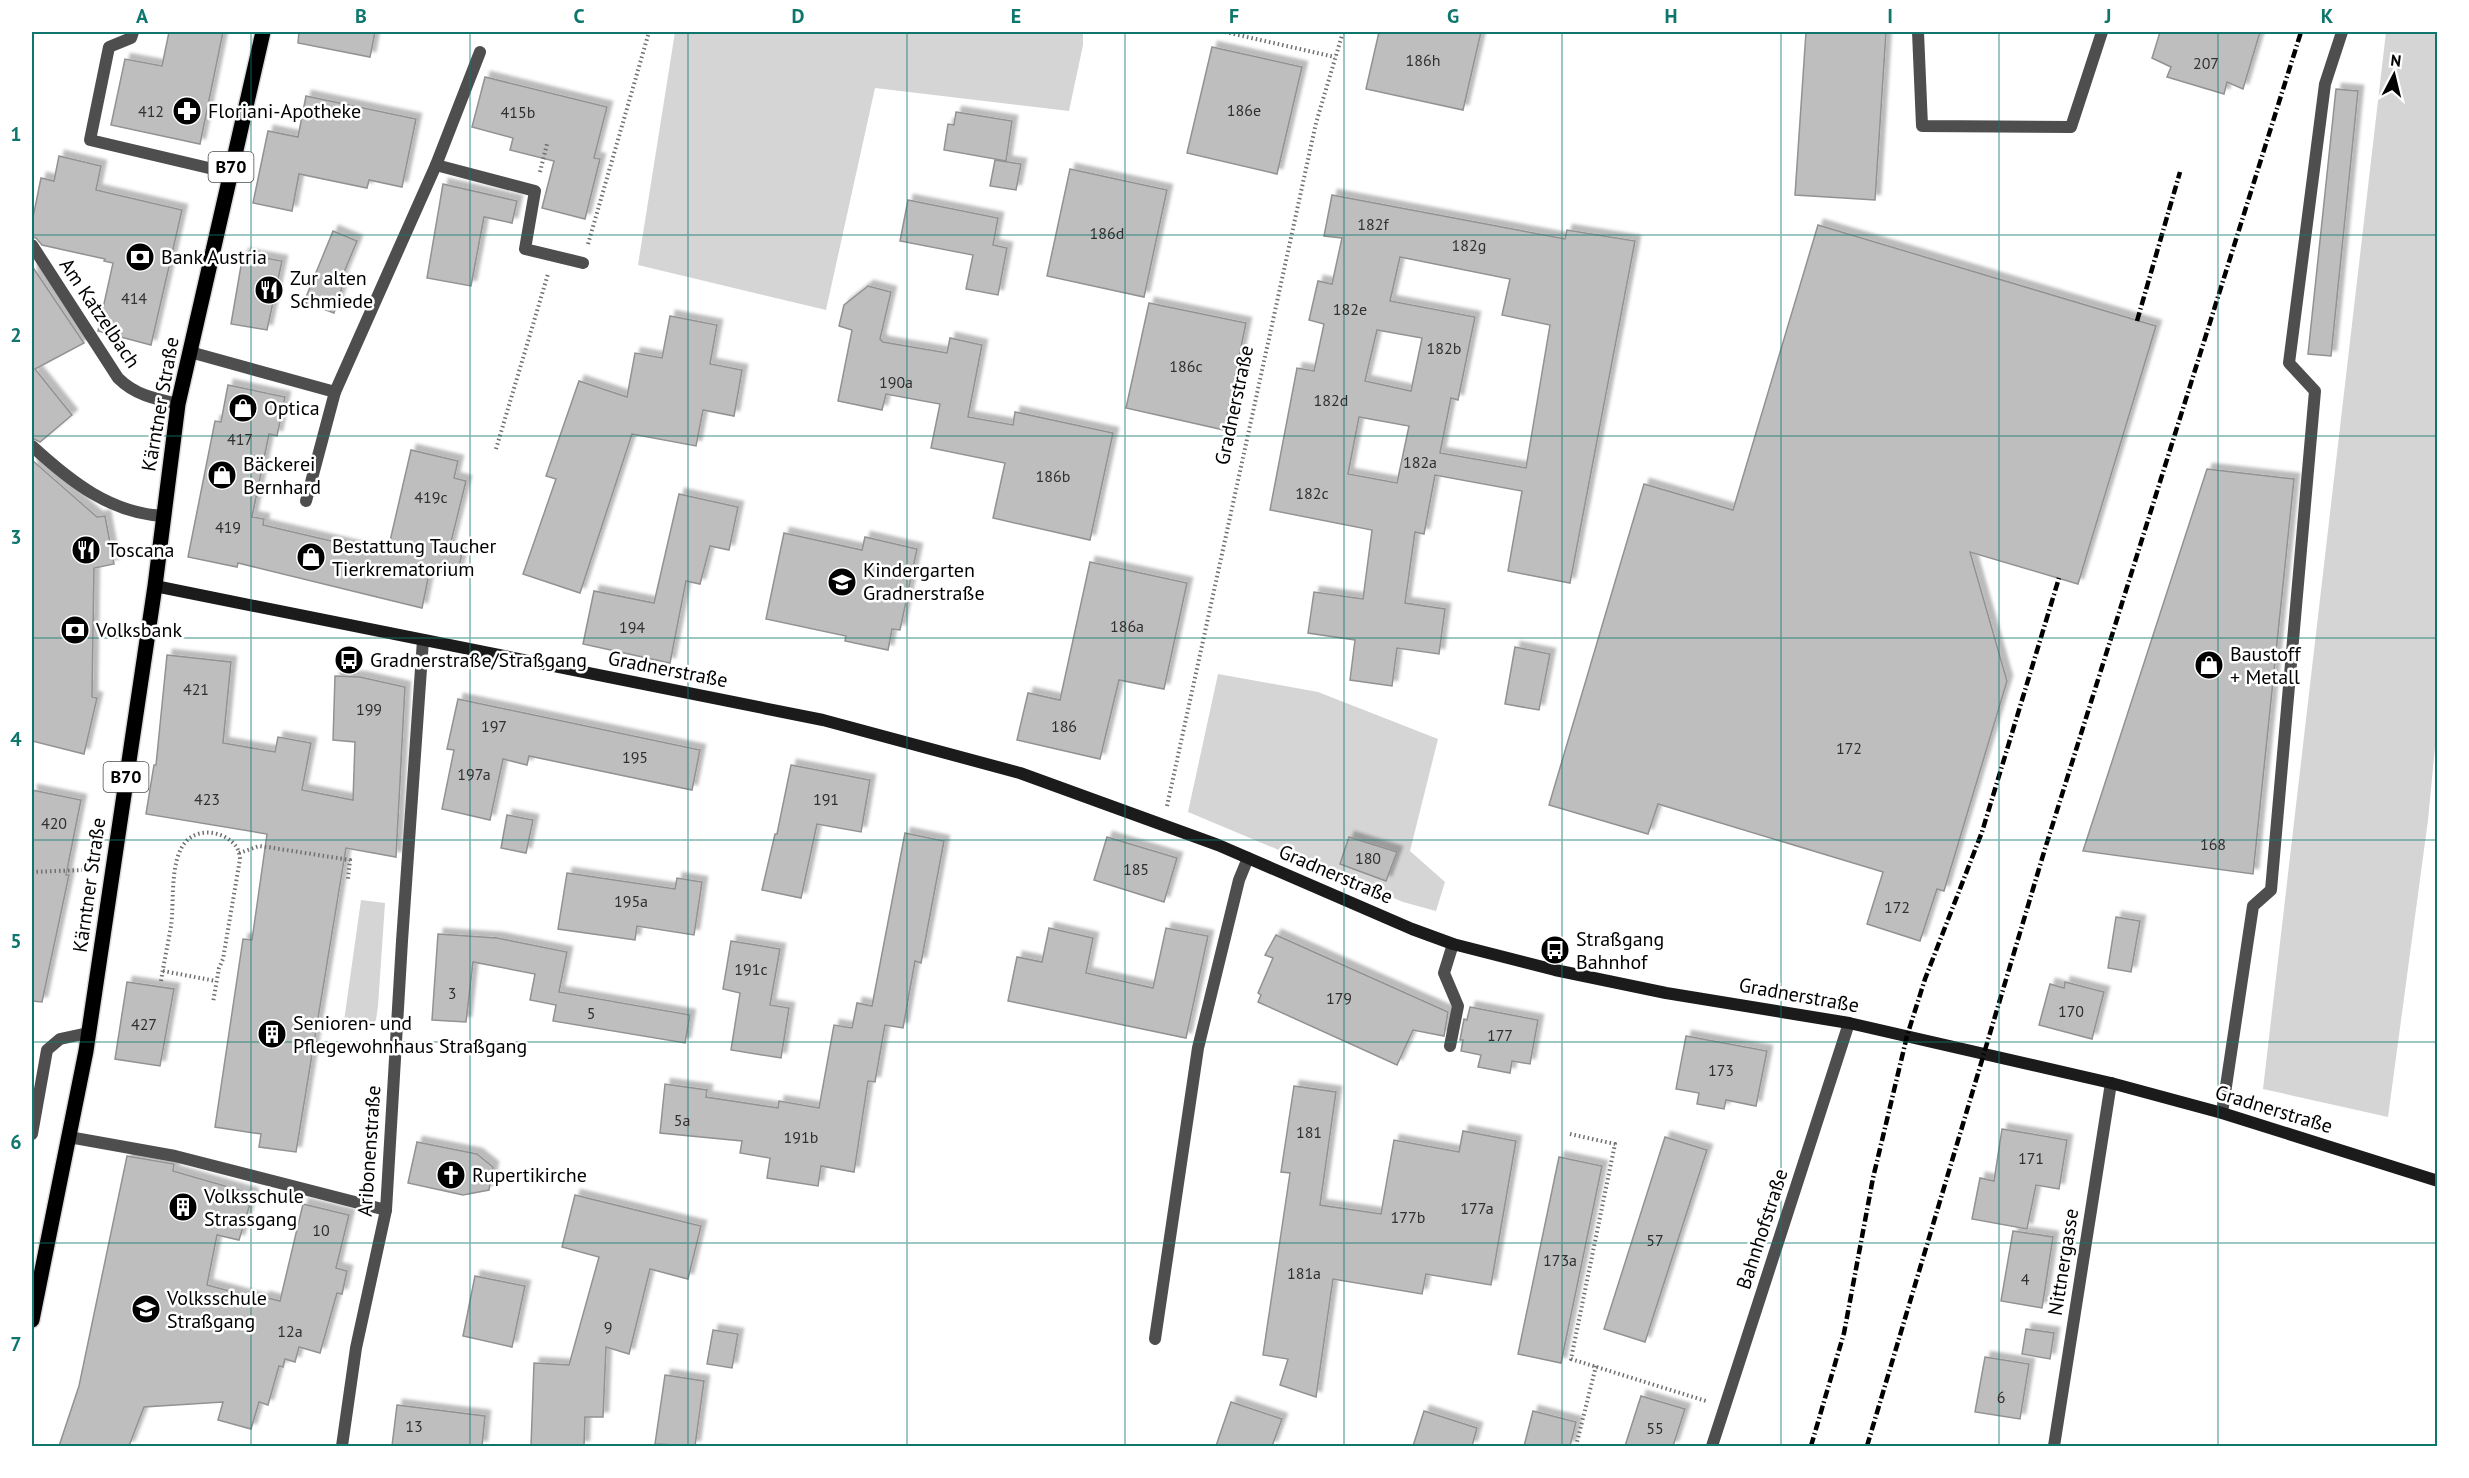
<svg xmlns="http://www.w3.org/2000/svg" width="2469" height="1478" font-family="'PT Sans',sans-serif">
  <style>
    .green { fill: #d5d5d5 }
    .building { fill: #bebebe; stroke: #929292; stroke-width: 1.5; fill-rule: evenodd; filter: url(#shadow) }
    .lines { fill: none; stroke-linecap: round; stroke-linejoin: round }
    .primary-casing { stroke: #dbdbdb; stroke-width: 18 }
    .path { stroke: #707070; stroke-width: 4; stroke-dasharray: 1.5 3; stroke-linecap: butt }
    .service { stroke: #4e4e4e; stroke-width: 12 }
    .minor { stroke: #4e4e4e; stroke-width: 12 }
    .secondary { stroke: #1b1b1b; stroke-width: 12 }
    .primary { stroke: #000; stroke-width: 15 }
    .rail { stroke: #000; stroke-width: 4.5; stroke-dasharray: 9 3 1.5 3; stroke-linecap: butt }
    .grid { fill: none; stroke: #0f766e; stroke-width: 1.5; stroke-opacity: 0.55 }
    .labels { text-anchor: middle; stroke-width: 5; stroke-linejoin: round; paint-order: stroke }
    .number-label { font-size: 16px; fill: #303030 }
    .shield { fill: #fff; stroke: #4c4c4c; stroke-width: 1.5 }
    .shield-label { font-size: 18px; font-weight: bold; fill: #000 }
    .poi-label { font-size: 20px; fill: #000; stroke: #fff; text-anchor: start }
    .street-label { font-size: 20px; fill: #000; stroke: #fff }
    .neatline { fill: none; stroke: #0f766e; stroke-width: 2 }
    .grid-label { font-size: 20px; text-anchor: middle; font-weight: bold; fill: #0f766e }
  </style>
  <defs>
    <filter id="shadow"><feDropShadow dx="5.5" dy="-5.5" stdDeviation="1.5" flood-color="#0004"/></filter>
  </defs>
  <rect width="100%" height="100%" fill="#fff"/>
  <g class="green">
    <path d="M675 32H1083V45L1069 111 875 88 826 310 638 265Z"/>
    <path d="M2386 32H2438V716L2428 820 2388 1117 2263 1089Z"/>
    <path d="M1218 674 1318 692 1438 739 1410 851 1445 882 1436 911 1403 902 1188 812Z"/>
    <path d="M361 900 385 903 378 1006 376 1020 372 1025 344 1021Z"/>
  </g>
  <g class="building">
    <path d="M169 32H223L200 144 111 125 125 59 162 66Z"/>
    <path d="M299 32H375L370 57 298 43Z"/>
    <path d="M1379 32H1481L1463 110 1366 89Z"/>
    <path d="M1806 32H1886L1875 200 1795 195Z"/>
    <path d="M2160 32H2260L2243 89 2227 82 2224 94 2167 77 2171 67 2152 58Z"/>
    <path d="M1212 47 1302 67 1277 174 1187 153Z"/>
    <path d="M485 77 607 107 594 158 600 159 585 219 542 208 554 161 510 150 513 138 472 127Z"/>
    <path d="M2336 89 2358 91 2331 356 2308 354Z"/>
    <path d="M306 96 416 119 402 187 369 180 367 188 299 174 292 211 253 203 268 131 298 137Z"/>
    <path d="M956 112 1012 121 1006 161 944 150 948 124 954 125Z"/>
    <path d="M59 156 101 166 96 190 182 210 151 345 98 331 113 263 104 261 105 259 42 245 36 238 32 237V222L41 178 54 181Z"/>
    <path d="M995 160 1021 164 1016 190 990 186Z"/>
    <path d="M1070 169 1167 190 1144 297 1047 276Z"/>
    <path d="M443 184 517 201 512 223 484 217 471 286 427 278Z"/>
    <path d="M1332 195 1565 239 1567 230 1635 241 1570 583 1508 571 1522 491 1435 475 1424 534 1415 532 1405 603 1445 609 1439 654 1397 648 1392 686 1350 680 1355 640 1308 633 1314 592 1363 599 1372 530 1270 510 1297 368 1314 371 1324 324 1309 320 1318 281 1332 284 1342 238 1324 236ZM1400 257 1510 279 1502 315 1550 325 1526 468 1440 453 1451 398 1458 400 1475 317 1390 301ZM1377 330 1422 338 1411 391 1365 381ZM1359 417 1409 426 1397 483 1348 474Z"/>
    <path d="M908 200 998 218 993 245 1007 248 998 295 966 289 973 255 900 241Z"/>
    <path d="M1818 225 2156 326 2078 584 1970 552 2007 681 1944 891 1937 889 1920 941 1867 924 1883 872 1658 804 1648 834 1549 805 1644 484 1733 510Z"/>
    <path d="M333 231 357 241 340 282 344 281 334 313 304 302Z"/>
    <path d="M243 254 282 261 267 330 231 324Z"/>
    <path d="M32 266 84 343 35 369 72 415 40 442 32 438Z"/>
    <path d="M868 286 891 292 880 339 883 342 947 353 950 338 982 345 968 417 1013 425 1015 412 1113 433 1090 540 993 518 1005 463 931 448 940 404 886 394 882 410 838 401 852 330 839 326 844 305Z"/>
    <path d="M1149 303 1246 323 1224 430 1126 408Z"/>
    <path d="M670 316 717 325 710 364 742 370 734 416 703 410 696 446 632 434 580 593 523 574 556 479 546 476 579 381 627 397 635 353 662 358Z"/>
    <path d="M228 385 285 397 277 436 269 434 252 517 264 519 263 525 387 554 411 450 458 461 454 478 466 481 449 550 462 553 457 575 430 569 422 608 238 563 237 567 188 557 215 421 221 422Z"/>
    <path d="M32 460 97 517 105 516 114 564 94 568 92 697 97 698 84 754 32 741Z"/>
    <path d="M2207 469 2294 479 2253 874 2083 851Z"/>
    <path d="M679 494 738 507 729 550 710 546 700 584 686 581 670 663 583 644 594 591 654 603Z"/>
    <path d="M784 533 862 550 865 537 917 549 900 630 892 629 888 650 845 641 846 636 766 619Z"/>
    <path d="M1090 562 1187 583 1164 689 1119 680 1100 759 1017 740 1028 693 1060 700Z"/>
    <path d="M1515 647 1550 654 1539 710 1505 704Z"/>
    <path d="M167 655 231 662 223 743 275 752 278 737 311 743 302 790 353 800 355 742 333 740 335 676 360 677 405 687 396 857 346 848 296 1152 259 1147 261 1134 215 1127 243 939 252 940 267 834 146 814 154 765H156Z"/>
    <path d="M458 699 700 750 692 790 529 756 527 765 503 759 490 820 442 809 454 750 447 749Z"/>
    <path d="M791 765 870 780 861 832 817 824 801 898 762 890 775 834H777Z"/>
    <path d="M32 790 81 800 66 875H69L42 1002 32 1001Z"/>
    <path d="M507 815 533 820 526 853 501 848Z"/>
    <path d="M905 833 944 841 921 963 915 961 903 1028 885 1025 875 1082 868 1081 854 1172 821 1166 818 1186 767 1178 770 1158 740 1153 742 1141 660 1133 665 1084 707 1090 706 1097 778 1108 779 1101 819 1108 834 1025 852 1028 857 1003 872 1006Z"/>
    <path d="M1107 837 1177 858 1164 902 1094 880Z"/>
    <path d="M1349 837 1397 852 1386 881 1340 864Z"/>
    <path d="M567 873 675 889 677 878 702 882 694 935 637 926 635 940 558 929Z"/>
    <path d="M2116 917 2140 921 2131 972 2108 968Z"/>
    <path d="M1049 928 1093 938 1086 973 1153 988 1166 928 1208 936 1186 1038 1008 1001 1017 957 1042 962Z"/>
    <path d="M438 934 497 938 567 952 559 992 690 1015 685 1043 553 1021 556 1005 530 1000 535 974 473 962 466 1022 432 1020Z"/>
    <path d="M1276 935 1448 1012 1444 1036 1413 1030 1397 1065 1258 1002 1261 995 1258 993 1273 958 1265 955Z"/>
    <path d="M731 941 780 949 770 1005 789 1008 781 1058 731 1050 740 993 723 989Z"/>
    <path d="M127 982 174 989 160 1066 115 1059Z"/>
    <path d="M2065 982 2104 992 2092 1039 2039 1025 2050 984 2064 988Z"/>
    <path d="M1470 1007 1538 1020 1530 1064 1512 1061 1510 1073 1478 1067 1481 1055 1461 1051 1463 1040H1460L1464 1019 1467 1020Z"/>
    <path d="M1686 1036 1767 1051 1756 1106 1726 1100 1724 1109 1697 1104 1699 1093 1676 1089Z"/>
    <path d="M1294 1086 1336 1092 1320 1205 1381 1214 1394 1140 1459 1152 1463 1131 1516 1141 1491 1285 1426 1274 1422 1294 1333 1279 1316 1397 1280 1385 1288 1359 1263 1355 1290 1173 1281 1172Z"/>
    <path d="M2002 1129 2067 1140 2059 1189 2036 1185 2027 1229 1972 1219 1980 1178 1994 1181Z"/>
    <path d="M1665 1137 1707 1150 1645 1342 1604 1329Z"/>
    <path d="M417 1142 477 1154 493 1167 489 1190 463 1195 408 1183Z"/>
    <path d="M127 1156 174 1164 173 1171 253 1194 239 1240 217 1235 207 1285 263 1300 264 1297 280 1301 303 1204 349 1215 336 1268 347 1271 342 1294 337 1293 320 1353 299 1347 295 1362 285 1359 283 1367 279 1366 268 1405 259 1402 251 1429 218 1420 223 1402 144 1407 129 1446H59L79 1386Z"/>
    <path d="M1559 1157 1602 1166 1561 1363 1518 1354Z"/>
    <path d="M575 1195 701 1226 688 1279 650 1269 629 1354 606 1347 603 1417H585L584 1446H531L534 1363 569 1365 599 1257 562 1247Z"/>
    <path d="M2013 1231 2053 1237 2042 1308 2001 1301Z"/>
    <path d="M475 1276 525 1286 512 1347 463 1336Z"/>
    <path d="M2026 1329 2054 1333 2050 1359 2022 1354Z"/>
    <path d="M713 1330 738 1334 732 1368 707 1364Z"/>
    <path d="M1985 1357 2029 1364 2020 1419 1975 1412Z"/>
    <path d="M665 1375 704 1381 695 1446 655 1444Z"/>
    <path d="M1641 1396 1685 1409 1673 1446H1625Z"/>
    <path d="M1231 1402 1282 1419 1272 1446H1216Z"/>
    <path d="M397 1405 485 1416 482 1446H392Z"/>
    <path d="M1424 1411 1477 1428 1472 1446H1413Z"/>
    <path d="M1533 1411 1576 1422 1570 1446H1524Z"/>
  </g>
  <g class="lines">
    <g class="primary-casing">
      <path id="primary" d="M32 1320 86 1051 155 586 178 404 263 32"/>
    </g>
    <g class="path">
      <path d="M1225 32 1335 57"/>
      <path d="M540 172 547 144"/>
      <path d="M588 244 649 32"/>
      <path d="M496 449 548 274"/>
      <path d="M1167 806 1316 123 1343 32"/>
      <path d="M239 853 259 846 267 847 350 860 348 879"/>
      <path d="M32 872 82 870"/>
      <path d="M163 971 216 981"/>
      <path d="M161 981C164 962 168 944 171 926 175 898 167 843 198 834 207 831 217 833 225 837 235 843 239 848 240 859L223 959 219 968 213 1002"/>
      <path d="M1570 1134 1615 1144 1571 1359 1706 1401"/>
      <path d="M1576 1446 1596 1366"/>
    </g>
    <g class="service">
      <path d="M133 32 131 38 109 47 90 140 230 173"/>
      <path d="M1918 32 1922 126 2071 127 2102 32"/>
      <path d="M436 165 535 191 525 249 583 263"/>
      <path d="M190 352 335 392 436 165 480 52"/>
      <path d="M306 501 335 392"/>
      <path d="M1450 1046 1458 1006 1444 973 1453 944"/>
      <path d="M2222 1113 2253 906 2271 890 2315 391 2289 363 2325 84 2342 32"/>
      <path d="M32 1134 47 1050 60 1039 88 1033"/>
      <path d="M69 1137 175 1156 386 1210"/>
      <path d="M1155 1339 1198 1048 1239 880 1248 858"/>
    </g>
    <g class="minor">
      <path d="M32 245 118 378C135 395 155 399 178 404"/>
      <path d="M32 446C70 481 111 514 165 516"/>
      <path d="M342 1446 356 1348 386 1210 402 941 423 640"/>
      <path d="M1712 1446 1849 1023"/>
      <path d="M2054 1446 2111 1083"/>
    </g>
    <path class="secondary" d="M155 586 823 720 1020 773 1218 845 1412 929 1453 944 1555 970 1666 993 1849 1023 2111 1083 2222 1113 2438 1181"/>
    <use href="#primary" class="primary"/>
    <g class="rail">
      <path d="M2137 321 2180 172"/>
      <path d="M1811 1446 1844 1333 1873 1178 1907 1036 1925 979 1982 832 2059 578"/>
      <path d="M1867 1446 2044 852 2301 32"/>
    </g>
  </g>
  <path class="grid" d="M251 32V1446M470 32V1446M688 32V1446M907 32V1446M1125 32V1446M1344 32V1446M1562 32V1446M1781 32V1446M1999 32V1446M2218 32V1446M32 235H2438M32 436H2438M32 638H2438M32 840H2438M32 1042H2438M32 1243H2438"/>
  <defs>
    <g id="pharmacy-disc" transform="scale(1.5)"><circle r="9.5" fill="#000" stroke="#fff"/><path d="M-2-6h4v4h4v4h-4v4h-4v-4h-4v-4h4Z" fill="#fff"/></g>
    <g id="bank-disc" transform="scale(1.5)"><circle r="9.5" fill="#000" stroke="#fff"/><path d="M-6-4H6V4H-6ZM0-2.3a2.3 2.3 0 1 0 0 4.6a2.3 2.3 0 1 0 0-4.6Z" fill="#fff"/></g>
    <g id="restaurant-disc" transform="scale(1.5)"><circle r="9.5" fill="#000" stroke="#fff"/><path d="M-5-6h1v4h1v-4h1v4h1v-4h1v5L-1.5 .5V6h-2V.5L-5-1ZM5-6V6H3V1.5H1.5Q1.5-4 5-6Z" fill="#fff"/></g>
    <g id="shop-disc" transform="scale(1.5)"><circle r="9.5" fill="#000" stroke="#fff"/><path d="M-5-2.5h2.3a2.7 3.5 0 0 1 5.4 0H5L5.5 6h-11ZM-1.5-2.5h3a1.5 2.3 0 0 0-3 0Z" fill="#fff"/></g>
    <g id="school-disc" transform="scale(1.5)"><circle r="9.5" fill="#000" stroke="#fff"/><path d="M0-5L7-2L0 1L-7-2ZM-4 1L0 2.5L4 1V4Q0 6-4 4Z" fill="#fff"/></g>
    <g id="bus-disc" transform="scale(1.5)"><circle r="9.5" fill="#000" stroke="#fff"/><path d="M-5-6H5V4H4V6H2V4H-2V6H-4V4H-5ZM-3.5-4V0h7V-4ZM-3.5 1.2v1.5H-2V1.2ZM2 1.2v1.5H3.5V1.2Z" fill="#fff"/></g>
    <g id="building-disc" transform="scale(1.5)"><circle r="9.5" fill="#000" stroke="#fff"/><path d="M-4-6H4V6H1V3H-1V6H-4ZM-2.5-4.3h1.7v1.8h-1.7ZM.8-4.3h1.7v1.8H.8ZM-2.5-1h1.7V.8h-1.7ZM.8-1h1.7V.8H.8Z" fill="#fff"/></g>
    <g id="church-disc" transform="scale(1.5)"><circle r="9.5" fill="#000" stroke="#fff"/><path d="M-1.2-6h2.4v3.5h3.3v2.4h-3.3V6h-2.4V-.1h-3.3v-2.4h3.3Z" fill="#fff"/></g>
  </defs>
  <g fill-rule="evenodd">
    <use href="#pharmacy-disc" x="187" y="111"/>
    <use href="#bank-disc" x="140" y="257"/>
    <use href="#restaurant-disc" x="269" y="290"/>
    <use href="#shop-disc" x="243" y="408"/>
    <use href="#shop-disc" x="222" y="475"/>
    <use href="#restaurant-disc" x="86" y="550"/>
    <use href="#shop-disc" x="311" y="557"/>
    <use href="#school-disc" x="842" y="582"/>
    <use href="#bank-disc" x="75" y="630"/>
    <use href="#bus-disc" x="349" y="660"/>
    <use href="#shop-disc" x="2209" y="665"/>
    <use href="#bus-disc" x="1555" y="950"/>
    <use href="#building-disc" x="272" y="1034"/>
    <use href="#church-disc" x="451" y="1175"/>
    <use href="#building-disc" x="183" y="1207"/>
    <use href="#school-disc" x="146" y="1309"/>
  </g>
  <g class="labels">
    <g class="number-label">
      <text x="1423" y="66">186h</text>
      <text x="2206" y="69">207</text>
      <text x="1244" y="116">186e</text>
      <text x="151" y="117">412</text>
      <text x="518" y="118">415b</text>
      <text x="1373" y="230">182f</text>
      <text x="1107" y="239">186d</text>
      <text x="1469" y="251">182g</text>
      <text x="134" y="304">414</text>
      <text x="1350" y="315">182e</text>
      <text x="1444" y="354">182b</text>
      <text x="1186" y="372">186c</text>
      <text x="896" y="388">190a</text>
      <text x="1331" y="406">182d</text>
      <text x="240" y="445">417</text>
      <text x="1420" y="468">182a</text>
      <text x="1053" y="482">186b</text>
      <text x="1312" y="499">182c</text>
      <text x="431" y="503">419c</text>
      <text x="228" y="533">419</text>
      <text x="1127" y="632">186a</text>
      <text x="632" y="633">194</text>
      <text x="196" y="695">421</text>
      <text x="369" y="715">199</text>
      <text x="494" y="732">197</text>
      <text x="1064" y="732">186</text>
      <text x="1849" y="754">172</text>
      <text x="635" y="763">195</text>
      <text x="474" y="780">197a</text>
      <text x="207" y="805">423</text>
      <text x="826" y="805">191</text>
      <text x="54" y="829">420</text>
      <text x="2213" y="850">168</text>
      <text x="1368" y="864">180</text>
      <text x="1136" y="875">185</text>
      <text x="631" y="907">195a</text>
      <text x="1897" y="913">172</text>
      <text x="751" y="975">191c</text>
      <text x="452" y="999">3</text>
      <text x="1339" y="1004">179</text>
      <text x="2071" y="1017">170</text>
      <text x="591" y="1019">5</text>
      <text x="144" y="1030">427</text>
      <text x="1500" y="1041">177</text>
      <text x="1721" y="1076">173</text>
      <text x="682" y="1126">5a</text>
      <text x="1309" y="1138">181</text>
      <text x="801" y="1143">191b</text>
      <text x="2031" y="1164">171</text>
      <text x="1477" y="1214">177a</text>
      <text x="1408" y="1223">177b</text>
      <text x="321" y="1236">10</text>
      <text x="1655" y="1246">57</text>
      <text x="1560" y="1266">173a</text>
      <text x="1304" y="1279">181a</text>
      <text x="2025" y="1285">4</text>
      <text x="608" y="1333">9</text>
      <text x="290" y="1337">12a</text>
      <text x="2001" y="1403">6</text>
      <text x="414" y="1432">13</text>
      <text x="1655" y="1434">55</text>
    </g>
    <g class="shield">
      <rect x="208.5" y="152" width="45" height="30" rx="4.5"/>
      <rect x="103.5" y="762" width="45" height="30" rx="4.5"/>
    </g>
    <g class="shield-label">
      <text x="231" y="173">B70</text>
      <text x="126" y="783">B70</text>
    </g>
    <g class="poi-label">
      <text x="208" y="118">Floriani-Apotheke</text>
      <text x="161" y="264">Bank Austria</text>
      <text x="290" y="285">Zur alten<tspan x="290" dy="23">Schmiede</tspan></text>
      <text x="264" y="415">Optica</text>
      <text x="243" y="471">Bäckerei<tspan x="243" dy="23">Bernhard</tspan></text>
      <text x="332" y="553">Bestattung Taucher<tspan x="332" dy="23">Tierkrematorium</tspan></text>
      <text x="107" y="557">Toscana</text>
      <text x="863" y="577">Kindergarten<tspan x="863" dy="23">Gradnerstraße</tspan></text>
      <text x="96" y="637">Volksbank</text>
      <text x="2230" y="661">Baustoff<tspan x="2230" dy="23">+ Metall</tspan></text>
      <text x="370" y="667">Gradnerstraße/Straßgang</text>
      <text x="1576" y="946">Straßgang<tspan x="1576" dy="23">Bahnhof</tspan></text>
      <text x="293" y="1030">Senioren- und<tspan x="293" dy="23">Pflegewohnhaus Straßgang</tspan></text>
      <text x="472" y="1182">Rupertikirche</text>
      <text x="204" y="1203">Volksschule<tspan x="204" dy="23">Strassgang</tspan></text>
      <text x="167" y="1305">Volksschule<tspan x="167" dy="23">Straßgang</tspan></text>
    </g>
    <g class="street-label">
      <text transform="translate(100 313) rotate(56)" y="7">Am Katzelbach</text>
      <text transform="translate(160 404) rotate(-80)" y="7">Kärntner Straße</text>
      <text transform="translate(1234 405) rotate(-78)" y="7">Gradnerstraße</text>
      <text transform="translate(668 669) rotate(11)" y="7">Gradnerstraße</text>
      <text transform="translate(1336 874) rotate(23)" y="7">Gradnerstraße</text>
      <text transform="translate(89 885) rotate(-82)" y="7">Kärntner Straße</text>
      <text transform="translate(1799 995) rotate(10)" y="7">Gradnerstraße</text>
      <text transform="translate(2274 1109) rotate(17)" y="7">Gradnerstraße</text>
      <text transform="translate(369 1151) rotate(-86)" y="7">Aribonenstraße</text>
      <text transform="translate(1762 1229) rotate(-72)" y="7">Bahnhofstraße</text>
      <text transform="translate(2063 1262) rotate(-81)" y="7">Nittnergasse</text>
    </g>
  </g>
  <rect width="2469" height="1478" fill="none" stroke="#ffffff" stroke-width="66"/>
  <g transform="translate(2394 75) rotate(7)" stroke="#ffffff" stroke-width="4.5" paint-order="stroke">
  <path d="M0-4.5L10 22L0 15L-10 22Z" fill="#000000"/>
  <text y="-9" font-size="16" font-weight="bold" text-anchor="middle" fill="#000000">N</text>
  </g>
  <rect x="33" y="33" width="2403" height="1412" class="neatline"/>
  <g class="grid-label">
    <text x="142" y="23">A</text>
    <text x="361" y="23">B</text>
    <text x="579" y="23">C</text>
    <text x="798" y="23">D</text>
    <text x="1016" y="23">E</text>
    <text x="1234" y="23">F</text>
    <text x="1453" y="23">G</text>
    <text x="1671" y="23">H</text>
    <text x="1890" y="23">I</text>
    <text x="2108" y="23">J</text>
    <text x="2327" y="23">K</text>
    <text x="16" y="141">1</text>
    <text x="16" y="342">2</text>
    <text x="16" y="544">3</text>
    <text x="16" y="746">4</text>
    <text x="16" y="948">5</text>
    <text x="16" y="1149">6</text>
    <text x="16" y="1351">7</text>
  </g>
</svg>
